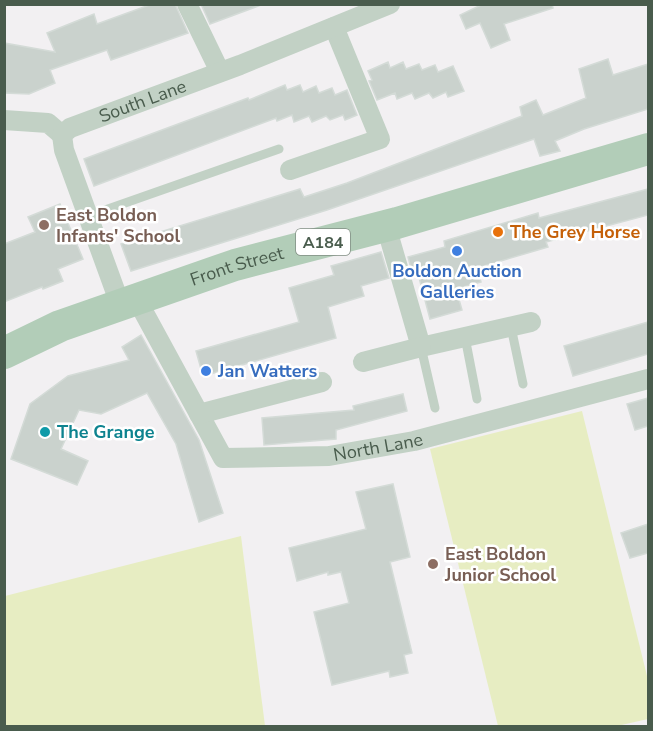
<svg xmlns="http://www.w3.org/2000/svg" width="653" height="731" font-family="'Nunito Sans',sans-serif">
  <style>
    .green { fill: #e7edc2 }
    .building { fill: #cad2cd; stroke: #d4dbd7; stroke-width: 1.5 }
    .lines { fill: none; stroke-linecap: round; stroke-linejoin: round }
    .service { stroke: #c2d1c5; stroke-width: 9 }
    .minor { stroke: #c2d1c5; stroke-width: 20 }
    .primary { stroke: #b2cdb8; stroke-width: 32 }
    .education-dot { fill: #8d6e63; stroke: #fff; stroke-width: 2 }
    .food-dot { fill: #e8710a; stroke: #fff; stroke-width: 2 }
    .shop-dot { fill: #3f7fe0; stroke: #fff; stroke-width: 2 }
    .culture-dot { fill: #0f9aa8; stroke: #fff; stroke-width: 2 }
    .labels { text-anchor: middle; stroke-width: 5; stroke-linejoin: round; paint-order: stroke }
    .shield { fill: #fff; stroke: #808d82; stroke-width: 1.5 }
    .shield-label { font-size: 16px; font-weight: bold; fill: #495c4d }
    .street-label { font-size: 18px; fill: #495c4d; stroke: #fff }
    .education-label { font-size: 18px; font-weight: bold; fill: #785e54; stroke: #fff; text-anchor: start }
    .food-label { font-size: 18px; font-weight: bold; fill: #c56008; stroke: #fff; text-anchor: start }
    .shop-label { font-size: 18px; font-weight: bold; fill: #366cbe; stroke: #fff }
    .culture-label { font-size: 18px; font-weight: bold; fill: #0d838f; stroke: #fff; text-anchor: start }
  </style>
  <rect width="100%" height="100%" fill="#f2f0f2"/>
  <g class="green">
    <path d="M582 411 648 680V719L617 726H498L430 449Z"/>
    <path d="M241 536 265 726H5V596Z"/>
  </g>
  <g class="building">
    <path d="M152 4H175L188 33 111 60 107 50 50 70 55 83 29 94 4 93V43L55 52 47 33 94 14 97 24Z"/>
    <path d="M201 4H261V5L210 24Z"/>
    <path d="M483 4H552L553 8 504 24 510 40 491 48 480 23 466 29 460 15Z"/>
    <path d="M608 59 613 75 648 64V109L584 129 555 141 560 151 540 156 534 139 327 210 131 271 121 244 300 189 304 197 347 183 522 116 520 107 536 100 543 115 586 98 579 69Z"/>
    <path d="M388 62 390 68 403 62 406 69 419 64 422 70 435 65 438 72 453 66 464 91 448 97 446 92 433 98 429 93 415 99 412 93 397 99 395 93 377 100 369 81 372 80 368 71Z"/>
    <path d="M285 85 287 90 300 85 303 92 316 86 319 93 332 88 335 95 347 90 357 115 345 120 343 115 330 120 326 116 312 122 309 116 294 122 292 115 277 121 276 118 94 186 84 159 248 98 249 100Z"/>
    <path d="M648 189V215L546 242 548 247 477 268 481 282 456 289 462 310 430 319 417 270 412 272 408 257 445 247 444 241 538 213 539 218Z"/>
    <path d="M60 204 83 259 58 269 63 281 43 289 42 287 4 302V244L35 232 28 217Z"/>
    <path d="M381 252 389 278 361 286 364 296 328 307 336 338 203 376 196 351 299 322 289 288 334 275 331 266Z"/>
    <path d="M648 322V354L573 376 564 346Z"/>
    <path d="M141 335 199 440 223 513 199 522 176 444 147 393 101 414 79 410 61 449 88 461 77 485 11 459 30 404 68 376 129 360 122 347Z"/>
    <path d="M403 394 407 411 336 430V439L264 445 262 418 354 410 353 406Z"/>
    <path d="M648 398V426L635 430 627 404Z"/>
    <path d="M393 484 410 557 390 562 412 653 404 655 408 673 390 677 389 671 332 685 314 612 349 603 341 572 328 575V572L297 581 289 548 366 529 356 492Z"/>
    <path d="M648 524V553L630 558 621 533Z"/>
  </g>
  <g class="lines">
    <g class="service">
      <path d="M88 216 279 149"/>
      <path d="M511 327 523 384"/>
      <path d="M465 337 477 399"/>
      <path d="M421 347 435 408"/>
    </g>
    <g class="minor">
      <path d="M187 4 220 72"/>
      <path d="M4 120 48 123 62 135"/>
      <path d="M290 170 380 139 334 27"/>
      <path d="M386 226 421 347 531 322"/>
      <path id="s1" d="M136 298 223 458 329 456 414 441 648 379"/>
      <path id="s2" d="M120 304 64 150 62 135 70 128 240 65 390 4"/>
      <path d="M363 362 421 347"/>
      <path d="M199 414 322 382"/>
    </g>
    <path class="primary" id="s3" d="M4 353 60 326 235 265 397 223 648 149"/>
  </g>
  <g class="education-dot">
    <circle cx="44" cy="225" r="6"/>
    <circle cx="433" cy="564" r="6"/>
  </g>
  <circle class="food-dot" cx="498" cy="232" r="6"/>
  <g class="shop-dot">
    <circle cx="457" cy="251" r="6"/>
    <circle cx="206" cy="371" r="6"/>
  </g>
  <circle class="culture-dot" cx="45" cy="432" r="6"/>
  <g class="labels">
    <rect class="shield" x="296" y="229" width="54" height="26" rx="4.5"/>
    <g class="shield-label">
      <text x="323" y="248">A184</text>
    </g>
    <g class="street-label">
      <text dy="6" stroke="none"><textPath href="#s2" startOffset="267">South Lane</textPath></text>
      <text dy="6" stroke="none"><textPath href="#s3" startOffset="249">Front Street</textPath></text>
      <text dy="6" stroke="none"><textPath href="#s1" startOffset="338">North Lane</textPath></text>
    </g>
    <g class="education-label">
      <text x="56" y="221">East Boldon<tspan x="56" dy="21">Infants' School</tspan></text>
      <text x="445" y="560">East Boldon<tspan x="445" dy="21">Junior School</tspan></text>
    </g>
    <g class="food-label">
      <text x="510" y="238">The Grey Horse</text>
    </g>
    <g class="shop-label">
      <text x="457" y="277">Boldon Auction<tspan x="457" dy="21">Galleries</tspan></text>
      <text x="218" y="377" text-anchor="start">Jan Watters</text>
    </g>
    <g class="culture-label">
      <text x="57" y="438">The Grange</text>
    </g>
  </g>
  <rect width="653" height="731" fill="none" stroke="#495c4d" stroke-width="12"/>
</svg>
